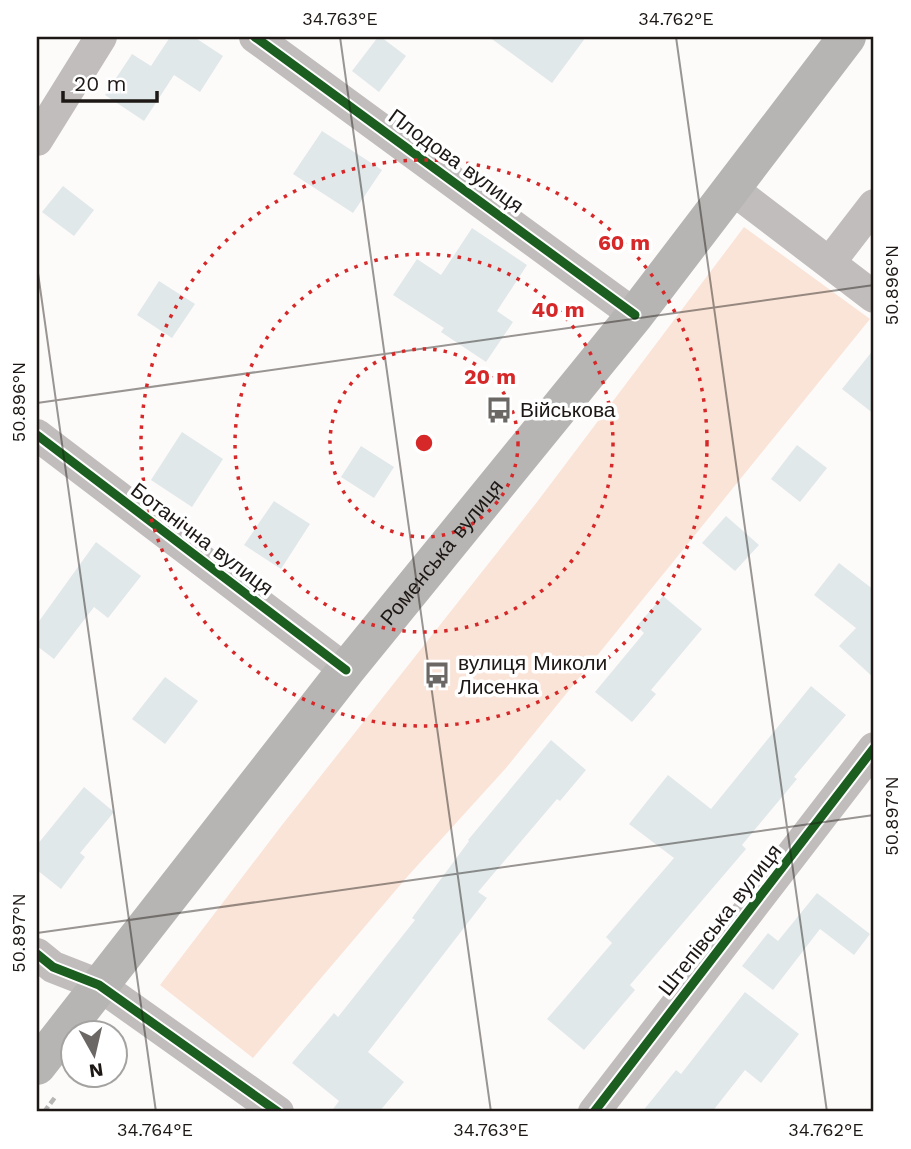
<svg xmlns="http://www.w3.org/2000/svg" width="911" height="1149" font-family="'Work Sans',sans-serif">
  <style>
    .green { fill: #fae4d8 }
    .building { fill: #e0e8ea }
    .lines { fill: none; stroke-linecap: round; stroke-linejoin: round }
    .path { stroke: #b8b6b5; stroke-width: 4.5; stroke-dasharray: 7 3.5; stroke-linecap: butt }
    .minor { stroke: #c0bdbc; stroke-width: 32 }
    .major { stroke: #b7b5b3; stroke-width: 38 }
    .cycleway-casing { stroke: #fff; stroke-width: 13 }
    .cycleway { stroke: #1b5e20; stroke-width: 9 }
    .ticks { fill: none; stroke: #1d1815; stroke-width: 2; stroke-opacity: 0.45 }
    .ring { fill: none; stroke: #d62828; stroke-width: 3.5; stroke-dasharray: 3.5 7 }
    .labels { text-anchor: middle; stroke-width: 7; stroke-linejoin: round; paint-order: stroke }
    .street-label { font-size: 21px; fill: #1d1815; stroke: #fff }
    .poi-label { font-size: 21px; fill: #1d1815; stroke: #fff; text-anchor: start }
    .centre { fill: #d62828; stroke: #fff; stroke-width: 3.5 }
    .ring-label { font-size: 21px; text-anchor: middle; font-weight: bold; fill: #d62828; stroke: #fff; stroke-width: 7; stroke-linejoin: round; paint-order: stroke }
    .neatline { fill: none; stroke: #1d1815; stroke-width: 2.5 }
    .ticks-label { font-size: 18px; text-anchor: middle; fill: #1d1815 }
  </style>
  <rect width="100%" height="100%" fill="#fdfbfa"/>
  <path class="green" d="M744 227 870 319 506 768 407 877 253 1058 160 985 282 825 537 502Z"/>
  <g class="building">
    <path d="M170 37H194L223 56 200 92 174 75 144 121 105 95 132 54 151 66Z"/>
    <path d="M378 37H381L406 56 379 92 352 71Z"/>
    <path d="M489 37H586L552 83Z"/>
    <path d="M322 131 382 170 353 213 293 174Z"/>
    <path d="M63 186 94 210 74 236 42 212Z"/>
    <path d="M472 228 527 265 497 311 513 322 486 362 441 332 444 328 393 295 417 259 441 275Z"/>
    <path d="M159 281 195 304 172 338 137 315Z"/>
    <path d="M874 349V414L842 389Z"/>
    <path d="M182 432 223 459 192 507 151 480Z"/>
    <path d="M797 445 827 468 800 502 771 479Z"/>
    <path d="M361 446 394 467 374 498 341 477Z"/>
    <path d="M274 501 310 524 281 569 244 545Z"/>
    <path d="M726 516 759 545 735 571 702 543Z"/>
    <path d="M96 542 141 576 108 618 94 607 54 659 37 646V624Z"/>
    <path d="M839 563 874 590V678L839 646 856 628 814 595Z"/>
    <path d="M663 596 702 629 651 690 656 694 632 722 595 692 644 633 637 626Z"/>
    <path d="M165 677 198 701 165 744 132 719Z"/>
    <path d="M811 686 846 715 794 777 797 779 742 845 746 849 630 985 635 990 584 1050 547 1019 612 943 606 937 674 858 629 824 668 775 711 809Z"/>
    <path d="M551 740 586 770 560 801 557 799 478 892 487 898 368 1052 404 1082 379 1112H331L339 1101 292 1063 334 1013 338 1017 415 920 412 918 469 841 468 840Z"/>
    <path d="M84 787 114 812 80 853 85 857 61 889 37 870V845Z"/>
    <path d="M817 893 870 934 854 955 820 929 773 990 742 966 768 933 778 941Z"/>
    <path d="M745 992 799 1034 761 1083 745 1070 712 1112H642L676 1070 681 1074Z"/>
  </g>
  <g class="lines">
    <path class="path" d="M44 1112 56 1096"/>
    <g class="minor">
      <path d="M255 37 635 315"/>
      <path d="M37 140 101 37"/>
      <path d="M731 188 874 297"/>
      <path d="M830 262 874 205"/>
      <path d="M37 435 346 670"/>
      <path d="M37 954 53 967 99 985 278 1112"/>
      <path d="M594 1112 874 748"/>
    </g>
    <path class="major" id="s1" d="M37 1066 346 670 635 315 847 37"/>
    <g class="cycleway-casing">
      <g id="cycleway">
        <path d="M255 37 635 315"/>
        <path d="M37 435 346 670"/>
        <path d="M37 954 53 967 99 985 278 1112"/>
        <path d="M594 1112 874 748"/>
      </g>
    </g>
    <use href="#cycleway" class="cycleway"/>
  </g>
  <path class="ticks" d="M340 37 491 1112M676 37 827 1112M37 266 156 1112M37 403 874 285M37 933 874 815"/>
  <g class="ring">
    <circle cx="424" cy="443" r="94"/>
    <circle cx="424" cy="443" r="189"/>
    <circle cx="424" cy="443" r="283"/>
  </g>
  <defs>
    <g id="bus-bare" transform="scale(2.1)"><path d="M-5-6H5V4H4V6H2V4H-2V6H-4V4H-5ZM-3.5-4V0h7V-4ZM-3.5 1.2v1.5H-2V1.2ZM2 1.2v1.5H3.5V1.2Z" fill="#6b6765" stroke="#fff" stroke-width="2.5" paint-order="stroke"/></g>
  </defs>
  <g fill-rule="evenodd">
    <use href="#bus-bare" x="499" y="410"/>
    <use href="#bus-bare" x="437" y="675"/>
  </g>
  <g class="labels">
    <g class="street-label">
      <text transform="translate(456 161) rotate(36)" y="7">Плодова вулиця</text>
      <text transform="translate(202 539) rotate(37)" y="7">Ботанічна вулиця</text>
      <text dy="7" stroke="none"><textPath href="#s1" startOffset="654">Роменська вулиця</textPath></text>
      <text transform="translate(720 920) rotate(-52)" y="7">Штепівська вулиця</text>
    </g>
    <g class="poi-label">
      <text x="520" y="417">Військова</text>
      <text x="458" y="670">вулиця Миколи<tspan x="458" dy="24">Лисенка</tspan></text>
    </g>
  </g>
  <circle cx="424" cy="443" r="10" class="centre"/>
  <g class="ring-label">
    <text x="624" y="250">60 m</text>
    <text x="558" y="317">40 m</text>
    <text x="490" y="384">20 m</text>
  </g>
  <rect width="911" height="1149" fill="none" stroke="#ffffff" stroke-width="77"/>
  <g transform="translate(94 1054) rotate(172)"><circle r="33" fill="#ffffff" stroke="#a5a3a1" stroke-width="2"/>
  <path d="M0-5L12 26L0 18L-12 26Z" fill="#6b6765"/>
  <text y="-10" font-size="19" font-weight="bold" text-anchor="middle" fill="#1d1815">N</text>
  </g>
  <path d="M63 91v10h94v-10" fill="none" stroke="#1d1815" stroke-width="3.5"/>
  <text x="74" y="91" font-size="21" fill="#1d1815" stroke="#ffffff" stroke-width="5" paint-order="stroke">20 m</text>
  <rect x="38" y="38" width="834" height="1072" class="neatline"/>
  <g class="ticks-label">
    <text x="340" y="25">34.763°E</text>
    <text x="676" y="25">34.762°E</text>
    <text transform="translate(892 285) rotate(-90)" y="6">50.896°N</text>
    <text transform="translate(19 402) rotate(-90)" y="6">50.896°N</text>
    <text transform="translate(892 816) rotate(-90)" y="6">50.897°N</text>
    <text transform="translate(19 933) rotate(-90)" y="6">50.897°N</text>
    <text x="155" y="1136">34.764°E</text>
    <text x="491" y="1136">34.763°E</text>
    <text x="826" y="1136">34.762°E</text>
  </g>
</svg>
